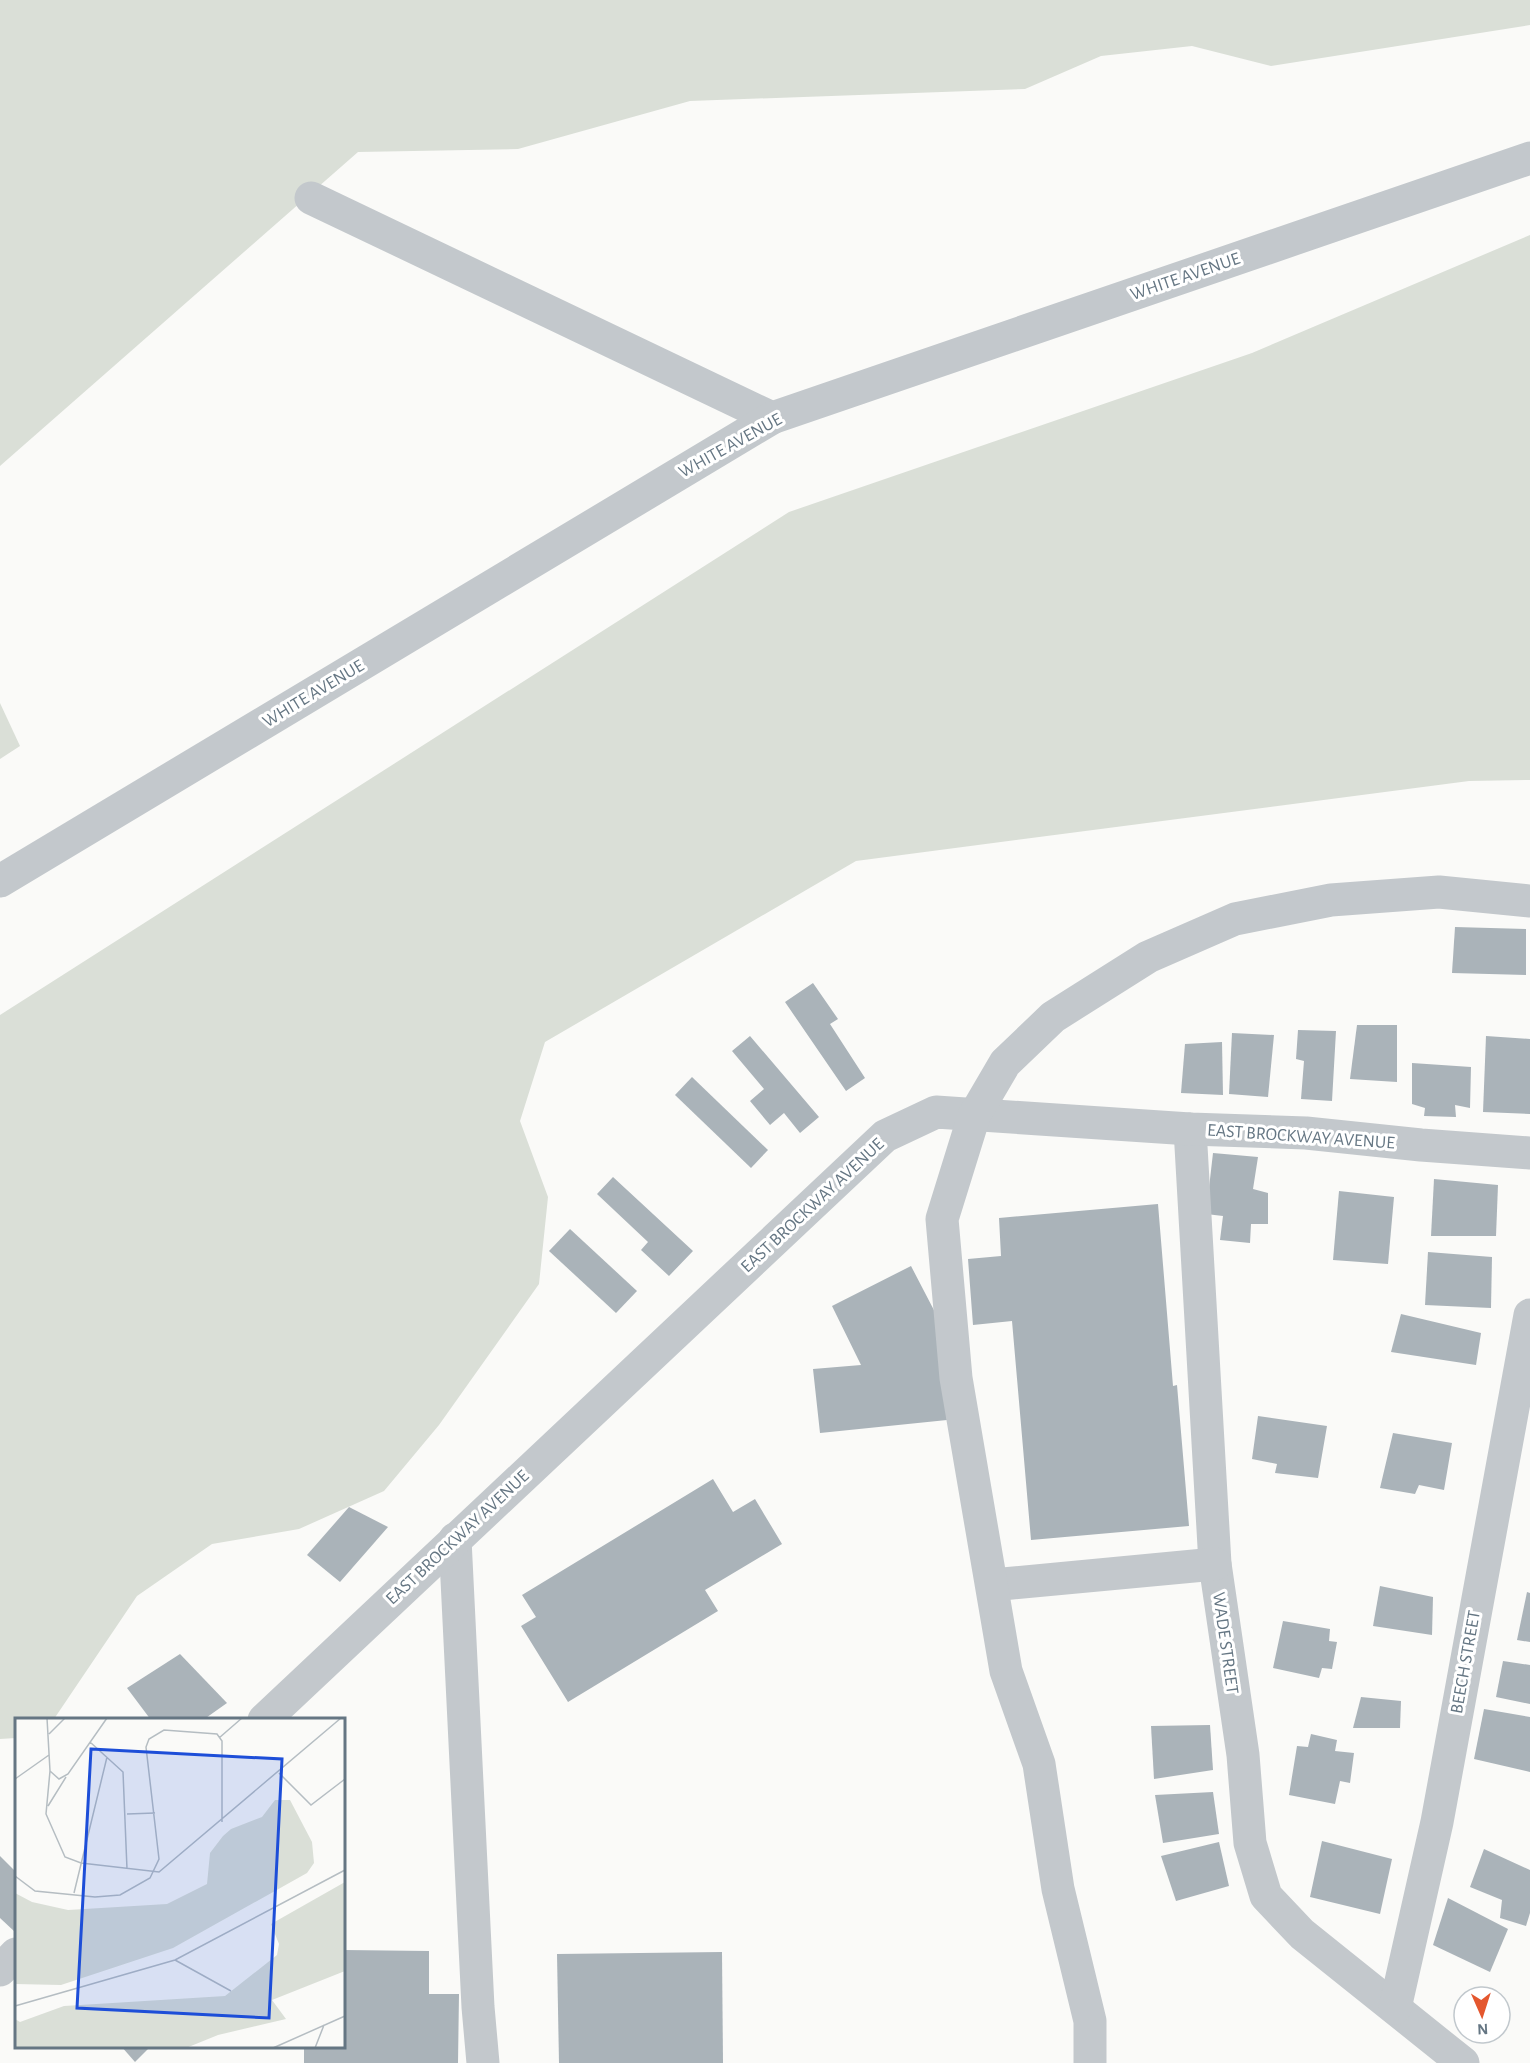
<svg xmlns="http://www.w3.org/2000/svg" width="1530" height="2063" font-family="'Alegreya Sans',sans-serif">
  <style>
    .green { fill: #dadfd7 }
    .building { fill: #aab3b9 }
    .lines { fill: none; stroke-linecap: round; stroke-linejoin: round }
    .minor { stroke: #c3c8cc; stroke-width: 33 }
    .labels { text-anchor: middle; stroke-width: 6; stroke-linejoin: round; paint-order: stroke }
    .street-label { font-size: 18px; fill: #657683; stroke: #fff }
    .inset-road { fill: none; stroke: #b5bdc2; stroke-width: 1.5 }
    .view { fill: #1d4ed8; fill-opacity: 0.15; stroke: #1d4ed8; stroke-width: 3 }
    .inset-edge { fill: none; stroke: #657683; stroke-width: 3 }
  </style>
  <rect width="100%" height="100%" fill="#fafaf8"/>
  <g class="green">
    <path d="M0 0H1530V25L1271 66 1192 46 1101 56 1025 89 690 101 518 149 358 152 0 466Z"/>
    <path d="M1530 235V780L1469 781 856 861 545 1042 520 1121 548 1197 539 1284 439 1425 384 1491 299 1529 212 1544 137 1596 54 1719 16 1720V1738L0 1739V1015L789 512 1252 353Z"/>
    <path d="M0 703 20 746 0 759Z"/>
  </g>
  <g class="building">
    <path d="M1455 927 1526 929V975L1452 973Z"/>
    <path d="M813 983 838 1019 830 1024 865 1078 846 1091 785 1002Z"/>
    <path d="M1357 1025H1397V1082L1350 1079Z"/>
    <path d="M1298 1030 1336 1031 1332 1101 1301 1099 1304 1061 1296 1059Z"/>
    <path d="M1232 1033 1274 1035 1268 1097 1229 1094Z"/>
    <path d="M750 1036 819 1117 800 1133 784 1113 770 1125 750 1101 764 1089 732 1051Z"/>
    <path d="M1486 1036 1530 1039V1114L1483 1112Z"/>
    <path d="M1222 1042 1223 1095 1181 1093 1185 1044Z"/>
    <path d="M1412 1063 1471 1067 1470 1108 1455 1105 1456 1117 1424 1116 1425 1108 1412 1104Z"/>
    <path d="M692 1077 768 1150 751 1168 675 1095Z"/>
    <path d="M1213 1153 1258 1157 1253 1189 1268 1193V1224H1251L1250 1243 1220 1240 1223 1216 1206 1214Z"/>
    <path d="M613 1177 693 1251 669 1276 641 1250 648 1242 597 1194Z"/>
    <path d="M1434 1179 1498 1185 1496 1236H1431Z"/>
    <path d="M1339 1191 1394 1197 1388 1264 1333 1260Z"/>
    <path d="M1158 1204 1173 1386 1177 1385 1189 1526 1031 1540 1012 1321 973 1325 968 1259 1001 1256 999 1218Z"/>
    <path d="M570 1229 637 1291 616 1313 549 1251Z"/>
    <path d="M1428 1252 1492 1257 1491 1308 1425 1305Z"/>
    <path d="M911 1266 937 1316 947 1420 820 1433 813 1369 861 1365 832 1306Z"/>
    <path d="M1401 1314 1481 1333 1476 1365 1391 1352Z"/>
    <path d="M1258 1416 1327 1426 1318 1478 1275 1473 1277 1464 1252 1459Z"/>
    <path d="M1393 1433 1452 1443 1444 1490 1419 1485 1415 1494 1380 1488Z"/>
    <path d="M713 1479 733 1512 755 1499 782 1544 705 1590 718 1611 568 1702 521 1626 536 1617 522 1595Z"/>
    <path d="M349 1507 388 1527 340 1582 307 1555Z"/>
    <path d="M1380 1586 1433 1597 1432 1635 1373 1626Z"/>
    <path d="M1527 1592 1530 1593V1642L1517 1640Z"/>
    <path d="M1283 1621 1330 1629 1329 1641 1337 1642 1332 1669 1322 1668 1319 1678 1273 1668Z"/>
    <path d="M180 1654 227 1703 203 1720H151L127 1688Z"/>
    <path d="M1503 1661 1530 1665V1704L1496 1697Z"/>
    <path d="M1361 1697 1401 1701 1400 1728H1353Z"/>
    <path d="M1484 1709 1530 1717V1772L1474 1759Z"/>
    <path d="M1210 1725 1213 1770 1154 1779 1151 1726Z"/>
    <path d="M1311 1734 1337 1740 1335 1751 1354 1753 1350 1783 1340 1781 1335 1804 1289 1795 1297 1746 1308 1747Z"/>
    <path d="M1213 1792 1219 1834 1163 1843 1155 1795Z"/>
    <path d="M1322 1841 1392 1859 1380 1914 1310 1897Z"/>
    <path d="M1219 1842 1229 1886 1176 1901 1161 1856Z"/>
    <path d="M1484 1849 1530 1870V1913L1526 1926 1500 1918 1502 1900 1470 1887Z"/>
    <path d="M0 1856 16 1872V1930L15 1932 0 1918Z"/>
    <path d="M1448 1898 1508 1929 1490 1972 1433 1945Z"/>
    <path d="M344 1950 429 1951V1994H459L458 2063H304V2046H344Z"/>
    <path d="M722 1952 723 2063H559L557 1954Z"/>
    <path d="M121 2046H151L135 2062Z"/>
  </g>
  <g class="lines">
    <g class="minor">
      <path d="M311 198 772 418"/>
      <path d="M0 881 772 418 1530 158"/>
      <path d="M1190 1129 1215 1564 1243 1755 1250 1843 1266 1896 1302 1934 1463 2063"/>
      <path d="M455 1539 478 2007 483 2063"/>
      <path d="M992 1585 1215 1564"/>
      <path d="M264 1720 885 1136 936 1112 1190 1129 1306 1133 1421 1145 1530 1153"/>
      <path d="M0 1970 16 1954"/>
      <path d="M1395 2008 1437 1822 1530 1315"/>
      <path d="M1090 2063V2021L1058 1889 1039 1764 1006 1671 956 1378 942 1219 974 1116 1005 1063 1053 1017 1148 957 1235 919 1331 900 1439 892 1530 901"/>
    </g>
  </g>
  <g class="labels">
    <g class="street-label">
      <text transform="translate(1185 276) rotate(-19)" y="6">WHITE AVENUE</text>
      <text transform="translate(730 445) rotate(-29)" y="6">WHITE AVENUE</text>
      <text transform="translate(313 693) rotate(-31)" y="6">WHITE AVENUE</text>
      <text transform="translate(1301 1136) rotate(4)" y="6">EAST BROCKWAY AVENUE</text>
      <text transform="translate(812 1205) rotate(-43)" y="6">EAST BROCKWAY AVENUE</text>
      <text transform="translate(457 1537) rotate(-43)" y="6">EAST BROCKWAY AVENUE</text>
      <text transform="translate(1226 1643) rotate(82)" y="6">WADE STREET</text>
      <text transform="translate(1465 1662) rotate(-80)" y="6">BEECH STREET</text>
    </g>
  </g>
  <g transform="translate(15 1718)">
    <rect width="330" height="330" fill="#fafaf8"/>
    <path d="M260 82H275L297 124 299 145 292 155 158 230 46 267 0 266V175L17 184 53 192 152 186 192 166 195 135 208 118 216 111 247 99ZM330 164V253L257 282 271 301 203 317 171 330H0V301L5 304 49 288 210 278 262 237 264 226 256 206Z" fill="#dadfd7"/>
    <path class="inset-road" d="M32 0 35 53 44 61 53 56 92 0M34 16 50 0M204 20 227 0M75 24 108 54 112 151M35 53 31 96 50 139 66 145 144 154 326 0M264 55 296 87 330 61M0 61 34 37M33 88 51 59M112 96 140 95M0 158 20 173 80 179 105 177 135 160 144 141 131 29 134 21 149 12 202 16 207 23V104M59 175 92 39M160 242 216 273M0 288 160 242 330 152M258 330 330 298M300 330 309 307"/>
    <path class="view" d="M76 31 267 41 254 300 62 290Z"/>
    <rect width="330" height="330" class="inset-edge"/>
  </g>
  <g transform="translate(1482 2015) rotate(177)"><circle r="28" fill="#ffffff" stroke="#c1c8cd" stroke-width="1.5"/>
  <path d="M0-4.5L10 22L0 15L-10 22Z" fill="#e4572e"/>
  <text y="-9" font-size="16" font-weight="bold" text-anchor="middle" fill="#657683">N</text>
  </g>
</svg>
